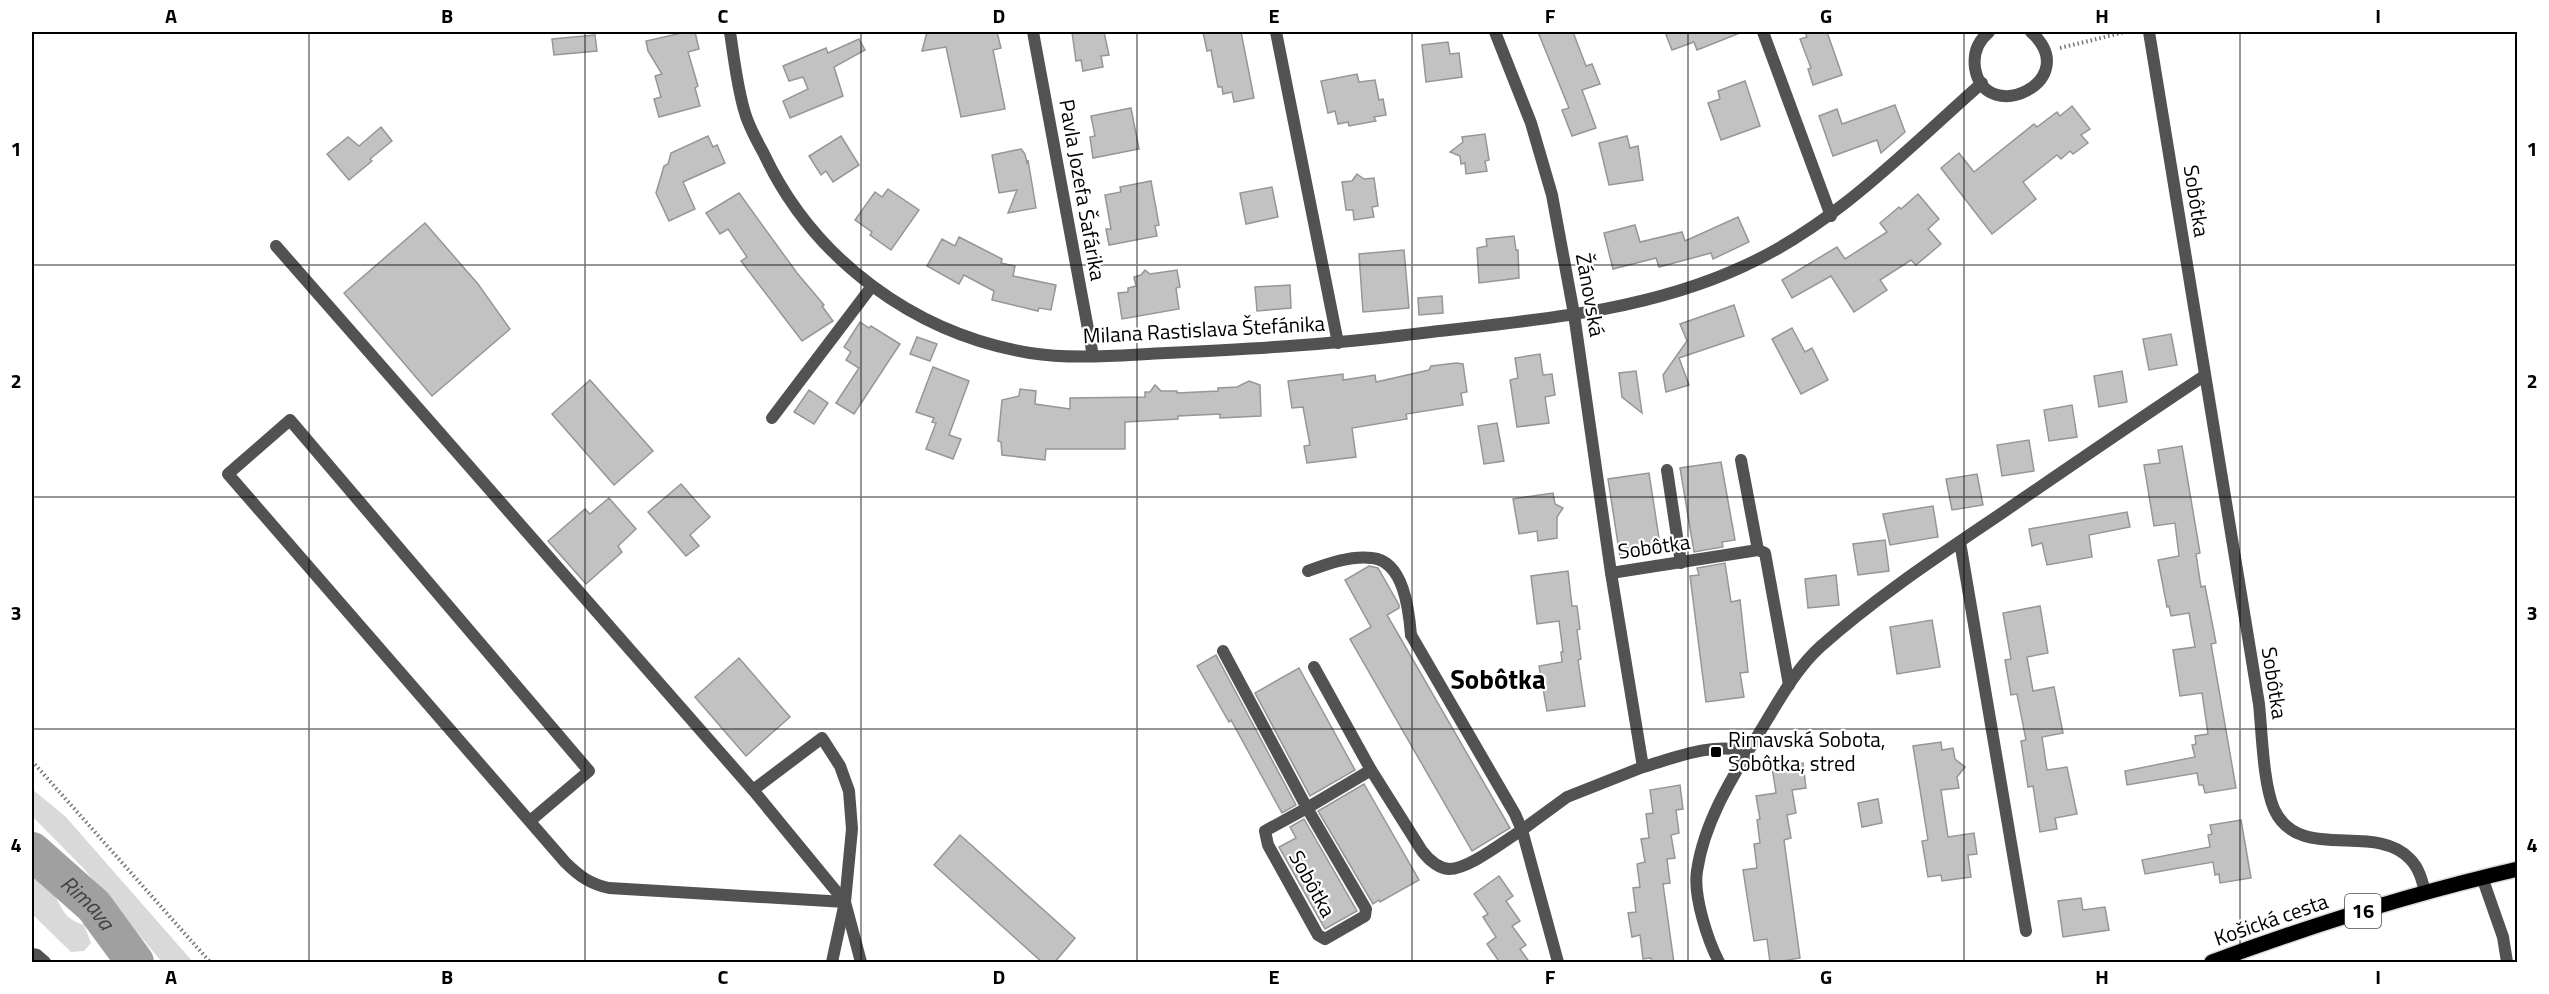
<svg xmlns="http://www.w3.org/2000/svg" width="2549" height="994" font-family="'Titillium Web',sans-serif">
  <style>
    .green { fill: #d9d9d9 }
    .lines { fill: none; stroke-linecap: round; stroke-linejoin: round }
    .river { stroke: #a0a0a0; stroke-width: 38 }
    .building { fill: #c2c2c2; stroke: #969696; stroke-width: 1.5 }
    .primary-casing { stroke: #dbdbdb; stroke-width: 18 }
    .path { stroke: #747474; stroke-width: 4; stroke-dasharray: 1.5 3; stroke-linecap: butt }
    .lane { stroke: #525252; stroke-width: 12 }
    .street { stroke: #525252; stroke-width: 12 }
    .primary { stroke: #000; stroke-width: 15 }
    .grid { fill: none; stroke: #000; stroke-width: 1.5; stroke-opacity: 0.55 }
    .poi-dot { fill: #000; stroke: #fff; stroke-width: 2 }
    .labels { text-anchor: middle; stroke-width: 4.5; stroke-linejoin: round; paint-order: stroke }
    .shield { fill: #fff; stroke: #4c4c4c; stroke-width: 1.5 }
    .shield-label { font-size: 20px; font-weight: bold; fill: #000 }
    .street-label { font-size: 21px; fill: #000; stroke: #fff }
    .poi-label { font-size: 21px; fill: #000; stroke: #fff; text-anchor: start }
    .water-label { font-size: 22px; font-style: italic; fill: #414141; stroke: #fff }
    .district-label { font-size: 27px; font-weight: bold; fill: #000; stroke: #fff }
    .neatline { fill: none; stroke: #000; stroke-width: 2 }
    .grid-label { font-size: 20px; text-anchor: middle; font-weight: bold; fill: #000 }
  </style>
  <rect width="100%" height="100%" fill="#fff"/>
  <g class="green">
    <path d="M32 789 65 816 193 962H162L84 869 32 816Z"/>
    <path d="M32 872C37 877 44 882 49 888 63 904 60 918 84 925L91 943 84 951 71 952 32 914Z"/>
  </g>
  <g class="lines">
    <path class="river" id="s1" d="M32 851 94 906 135 962"/>
  </g>
  <g class="building">
    <path d="M686 32H695L699 49 688 52 698 86 695 88 700 106 659 117 654 99 661 97 655 76 662 74 648 51 646 41Z"/>
    <path d="M927 32H997L1001 48 993 50 1005 109 961 117 946 47 922 51Z"/>
    <path d="M1072 32H1104L1109 55 1101 56 1103 67 1083 71 1081 60 1076 61Z"/>
    <path d="M1203 32H1241L1254 98 1234 102 1232 92 1223 94 1222 87H1218L1211 50 1207 51Z"/>
    <path d="M1538 32H1573L1586 66 1592 64 1600 84 1582 90 1596 128 1572 136 1562 110 1569 108Z"/>
    <path d="M1665 32H1740V33L1697 50 1694 42 1672 50Z"/>
    <path d="M1805 32H1827L1842 75 1813 85 1808 69 1811 68 1800 39 1807 37Z"/>
    <path d="M595 35 597 51 554 55 552 39Z"/>
    <path d="M859 39 865 50 834 67 843 96 790 118 783 101 808 89 803 77 789 81 783 66 826 48 828 53Z"/>
    <path d="M1448 42 1450 54 1459 53 1462 77 1426 82 1422 45Z"/>
    <path d="M1357 74 1359 82 1375 80 1379 100 1383 99 1386 115 1374 117 1376 121 1349 126 1348 122 1338 124 1335 111 1328 113 1321 81Z"/>
    <path d="M1745 81 1760 126 1721 140 1708 103 1720 99 1718 91Z"/>
    <path d="M1895 105 1905 132 1881 153 1877 140 1833 156 1819 116 1837 109 1842 124Z"/>
    <path d="M2072 106 2090 129 2081 135 2088 143 2073 154 2070 151 2061 159 2057 155 2023 182 2036 199 1992 234 1941 168 1959 153 1974 172 2034 124 2037 127 2057 112 2060 116Z"/>
    <path d="M1131 108 1139 149 1093 158 1090 137 1095 136 1091 116Z"/>
    <path d="M381 127 392 141 370 159 372 161 349 180 327 154 348 137 359 146Z"/>
    <path d="M1485 134 1489 160 1485 161 1487 171 1466 174 1465 163 1461 164 1460 156 1450 152 1463 142 1462 137Z"/>
    <path d="M708 136 713 147 717 145 725 163 683 182 695 209 669 221 656 193 664 166 668 164 671 153Z"/>
    <path d="M841 136 859 165 833 182 826 171 821 175 809 156Z"/>
    <path d="M1627 136 1630 148 1638 146 1643 180 1609 185 1599 143Z"/>
    <path d="M1021 149 1025 154 1027 163 1028 160 1036 208 1008 213 1017 190 999 193 992 155Z"/>
    <path d="M1357 174 1364 179 1374 178 1378 206 1372 207 1374 217 1354 220 1353 210H1346L1342 182 1352 181Z"/>
    <path d="M1151 181 1159 225 1155 226 1157 236 1109 245 1106 229H1111L1105 195 1121 192 1120 187Z"/>
    <path d="M1272 187 1278 217 1246 224 1240 193Z"/>
    <path d="M888 189 919 210 891 250 870 235 872 232 855 220 875 192 882 197Z"/>
    <path d="M739 193 797 273 824 305 822 306 833 321 802 341 741 261 747 257 728 229 720 234 706 213Z"/>
    <path d="M1918 194 1939 219 1928 229 1941 244 1916 265 1911 260 1880 280 1887 290 1854 312 1831 276 1792 298 1782 280 1837 247 1845 259 1887 232 1880 223 1899 207 1901 209Z"/>
    <path d="M1738 217 1749 242 1713 259 1711 253 1659 267 1656 258 1613 269 1604 233 1635 225 1640 242 1682 232 1685 241Z"/>
    <path d="M425 223 478 284 510 329 432 396 344 293Z"/>
    <path d="M1514 236 1516 250H1518L1519 278 1479 283 1477 248 1487 246 1486 239Z"/>
    <path d="M959 237 1002 259 1001 263 1015 266 1013 276 1056 285 1051 310 1039 308 1038 311 992 300 994 291 964 275 959 284 927 266 942 239 955 246Z"/>
    <path d="M1404 250 1409 308 1363 312 1359 254Z"/>
    <path d="M1145 270 1150 274 1177 270 1180 287 1176 288 1179 309 1122 319 1118 293 1128 292V288L1136 286 1134 277 1141 275Z"/>
    <path d="M1290 285 1291 308 1257 311 1255 287Z"/>
    <path d="M1442 296 1443 313 1419 315 1418 298Z"/>
    <path d="M1734 305 1744 336 1679 358 1689 385 1666 392 1663 375 1687 341 1680 324Z"/>
    <path d="M860 322 869 328 871 326 900 344 854 414 836 403 859 368 846 360 851 352 844 347Z"/>
    <path d="M1792 328 1805 352 1812 348 1828 380 1801 394 1772 339Z"/>
    <path d="M2171 334 2177 365 2149 370 2143 339Z"/>
    <path d="M917 337 937 344 930 361 910 354Z"/>
    <path d="M1540 354 1543 375 1552 374 1555 395 1545 397 1549 423 1517 427 1510 380 1518 378 1515 358Z"/>
    <path d="M1456 363 1463 364 1467 392 1461 393 1463 405 1406 414 1407 419 1352 428 1356 457 1307 463 1304 446 1310 445 1303 407 1292 408 1288 381 1343 374V380L1375 375 1376 382 1429 370 1431 366Z"/>
    <path d="M933 367 969 381 949 435 961 439 953 459 926 449 936 423 932 422 934 418 916 412Z"/>
    <path d="M1636 371 1642 413 1622 397 1619 373Z"/>
    <path d="M2122 371 2127 402 2099 407 2094 376Z"/>
    <path d="M590 380 653 451 614 485 552 414Z"/>
    <path d="M1249 381 1260 385 1261 416 1220 418V414L1178 416V419L1125 422V449H1046L1045 460 1002 455 1001 442 998 441 1002 400 1019 396 1020 389 1036 391 1035 404 1070 409V398L1145 397V392H1150L1155 385 1161 391H1177V393L1218 391V388L1237 387Z"/>
    <path d="M809 390 828 403 814 424 794 412Z"/>
    <path d="M2072 405 2077 437 2049 441 2044 410Z"/>
    <path d="M1497 423 1504 461 1484 464 1478 426Z"/>
    <path d="M2029 440 2034 471 2002 476 1997 445Z"/>
    <path d="M2182 446 2200 553 2196 554 2201 587 2205 586 2216 643 2211 644 2236 788 2205 793 2203 785H2199L2197 773 2127 785 2125 771 2195 757 2192 745 2196 744 2195 736 2208 734 2202 693 2180 696 2173 650 2195 647 2189 613 2171 616 2169 606 2167 607 2158 560 2179 556 2175 523 2154 526 2144 465 2160 463 2158 450Z"/>
    <path d="M1721 462 1735 540 1722 542 1723 547 1694 552 1680 468Z"/>
    <path d="M1649 473 1661 551 1620 557 1608 479Z"/>
    <path d="M1977 474 1983 505 1952 510 1946 479Z"/>
    <path d="M681 484 710 517 690 535 699 546 686 556 648 512Z"/>
    <path d="M1553 493 1555 504 1563 508 1557 517V538L1538 541 1537 531 1519 534 1513 499Z"/>
    <path d="M609 498 636 529 618 546 622 552 586 584 548 541 585 509 590 514Z"/>
    <path d="M1933 506 1938 537 1890 545 1883 514Z"/>
    <path d="M2127 512 2130 527 2089 535 2092 557 2047 565 2042 543 2032 546 2029 529Z"/>
    <path d="M1885 540 1889 571 1858 575 1853 544Z"/>
    <path d="M1725 563 1731 602 1740 600 1748 672 1740 673 1744 697 1706 702 1690 576 1699 575 1697 568Z"/>
    <path d="M1369 566 1378 568 1399 605V608L1387 615 1510 828 1472 851 1350 639 1371 627 1345 580Z"/>
    <path d="M1568 571 1572 606H1577L1580 629 1577 630 1581 659 1578 660 1585 706 1547 711 1539 666 1562 662 1561 652H1563L1559 621 1537 624 1531 576Z"/>
    <path d="M1836 575 1839 605 1808 608 1805 579Z"/>
    <path d="M2040 606 2048 653 2027 657 2033 691 2054 687 2063 733 2042 737 2047 770 2067 767 2077 814 2055 818 2057 829 2040 832 2033 786 2028 787 2021 741 2026 740 2017 694 2011 695 2005 660 2011 659 2003 613Z"/>
    <path d="M1932 620 1940 667 1897 674 1890 627Z"/>
    <path d="M1216 655 1296 805 1282 813 1231 720 1229 722 1197 666Z"/>
    <path d="M739 658 790 717 746 756 695 697Z"/>
    <path d="M1299 668 1355 770 1310 796 1255 693Z"/>
    <path d="M1941 742 1942 750 1953 748 1955 759 1965 767 1957 777 1959 788 1941 790 1948 837 1974 833 1977 854 1968 855 1971 877 1942 881 1941 875 1928 877 1922 841 1928 840 1913 746Z"/>
    <path d="M1803 763 1806 788 1792 790 1796 813 1787 815 1791 838 1784 840 1800 958 1770 963 1767 939 1754 941 1743 870 1757 868 1754 844 1760 843 1757 820 1760 819 1756 796 1776 793 1772 767Z"/>
    <path d="M1364 784 1419 880 1380 902 1379 900 1373 904 1318 811Z"/>
    <path d="M1680 785 1683 809 1676 810 1679 833 1671 835 1675 858 1667 859 1670 883 1663 884 1674 963H1652L1651 958 1643 959 1640 935 1632 937 1628 913 1636 912 1633 888 1640 887 1637 864 1645 862 1641 839 1649 838 1646 814 1653 813 1650 790Z"/>
    <path d="M1878 799 1882 823 1862 827 1858 803Z"/>
    <path d="M1304 819 1357 911 1325 929 1279 847 1296 838 1290 827Z"/>
    <path d="M2241 820 2251 878 2220 883 2219 874 2215 875 2213 862 2145 874 2142 860 2210 847 2208 835 2212 834 2210 825Z"/>
    <path d="M960 835 1075 938 1054 963H1043L934 865Z"/>
    <path d="M1499 876 1513 896 1506 901 1520 921 1512 926 1526 945 1520 949 1530 963H1500L1487 944 1496 937 1483 917 1488 914 1474 894Z"/>
    <path d="M2081 898 2083 910 2105 907 2109 930 2063 937 2058 901Z"/>
  </g>
  <g class="lines">
    <g class="primary-casing">
      <path id="primary" d="M2212 962C2312 925 2414 893 2518 869"/>
    </g>
    <g class="path">
      <path d="M2060 48 2125 32"/>
      <path d="M32 761 210 962"/>
    </g>
    <g class="lane">
      <path d="M276 246 753 790 845 902 832 962"/>
      <path d="M772 418 872 286"/>
      <path d="M1741 460 1758 550"/>
      <path d="M1667 470 1681 563"/>
      <path d="M1308 571C1327 564 1351 555 1372 558 1404 561 1409 611 1411 635"/>
      <path d="M753 790 822 738 840 766 849 791 852 829 845 902 861 962"/>
      <path d="M530 821 589 771 290 420 228 474 565 862C579 876 590 884 609 888L845 902"/>
      <path d="M32 954 37 955 45 962"/>
    </g>
    <g class="street">
      <path d="M730 32C734 58 737 87 745 113 749 127 757 141 764 154 814 260 915 334 1030 353 1074 360 1121 355 1166 353 1246 349 1326 345 1406 335 1519 321 1639 315 1744 266 1836 224 1907 149 1982 83"/>
      <path d="M1033 32 1093 356"/>
      <path d="M1276 32 1338 343"/>
      <path d="M1495 32 1531 123 1552 195 1574 314 1611 573 1643 767C1680 756 1710 743 1748 751"/>
      <path d="M1763 32 1831 216"/>
      <path d="M1989 32C1978 41 1973 53 1975 68 1985 128 2085 80 2031 32"/>
      <path d="M2149 32 2259 704C2262 733 2263 783 2274 809 2299 864 2375 821 2410 859 2419 868 2422 880 2425 892"/>
      <path d="M1960 542 2026 931"/>
      <path d="M1611 573 1758 550 1765 553 1789 685"/>
      <path d="M1223 651 1307 808 1265 831 1268 845 1318 935 1325 939 1365 916 1366 909 1307 808 1371 770"/>
      <path d="M1314 667 1371 770 1422 851C1429 860 1437 868 1449 869 1469 869 1504 841 1522 830L1515 814 1411 635"/>
      <path d="M2482 877 2503 937 2507 962"/>
      <path d="M1558 962 1522 830 1567 797 1643 767"/>
      <path d="M1719 962C1708 941 1693 896 1697 871 1705 816 1739 767 1767 720 1782 695 1798 667 1820 647 1876 597 1940 555 2002 513 2069 467 2136 421 2204 376"/>
    </g>
    <use href="#primary" class="primary"/>
  </g>
  <path class="grid" d="M309 32V962M585 32V962M861 32V962M1137 32V962M1412 32V962M1688 32V962M1964 32V962M2240 32V962M32 265H2518M32 497H2518M32 729H2518"/>
  <rect class="poi-dot" x="1710" y="746" width="12" height="12" rx="3"/>
  <g class="labels">
    <rect class="shield" x="2345" y="894" width="36" height="34" rx="4.5"/>
    <g class="shield-label">
      <text x="2363" y="918">16</text>
    </g>
    <g class="street-label">
      <text transform="translate(1082 190) rotate(80)" y="7">Pavla Jozefa Šafárika</text>
      <text transform="translate(2196 201) rotate(81)" y="7">Sobôtka</text>
      <text transform="translate(1590 295) rotate(80)" y="7">Žánovská</text>
      <text transform="translate(1204 330) rotate(-3)" y="7">Milana Rastislava Štefánika</text>
      <text transform="translate(1654 547) rotate(-8)" y="7">Sobôtka</text>
      <text transform="translate(2274 683) rotate(81)" y="7">Sobôtka</text>
      <text transform="translate(1312 884) rotate(61)" y="7">Sobôtka</text>
      <text transform="translate(2271 920) rotate(-19)" y="7">Košická cesta</text>
    </g>
    <g class="poi-label">
      <text x="1728" y="747">Rimavská Sobota,<tspan x="1728" dy="24">Sobôtka, stred</tspan></text>
    </g>
    <g class="water-label">
      <text dy="8" stroke="none"><textPath href="#s1" startOffset="76">Rimava</textPath></text>
    </g>
    <g class="district-label">
      <text x="1498" y="689">Sobôtka</text>
    </g>
  </g>
  <rect width="2549" height="994" fill="none" stroke="#ffffff" stroke-width="66"/>
  <rect x="33" y="33" width="2483" height="928" class="neatline"/>
  <g class="grid-label">
    <text x="171" y="23">A</text>
    <text x="447" y="23">B</text>
    <text x="723" y="23">C</text>
    <text x="999" y="23">D</text>
    <text x="1274" y="23">E</text>
    <text x="1550" y="23">F</text>
    <text x="1826" y="23">G</text>
    <text x="2102" y="23">H</text>
    <text x="2378" y="23">I</text>
    <text x="16" y="156">1</text>
    <text x="2532" y="156">1</text>
    <text x="16" y="388">2</text>
    <text x="2532" y="388">2</text>
    <text x="16" y="620">3</text>
    <text x="2532" y="620">3</text>
    <text x="16" y="852">4</text>
    <text x="2532" y="852">4</text>
    <text x="171" y="984">A</text>
    <text x="447" y="984">B</text>
    <text x="723" y="984">C</text>
    <text x="999" y="984">D</text>
    <text x="1274" y="984">E</text>
    <text x="1550" y="984">F</text>
    <text x="1826" y="984">G</text>
    <text x="2102" y="984">H</text>
    <text x="2378" y="984">I</text>
  </g>
</svg>
